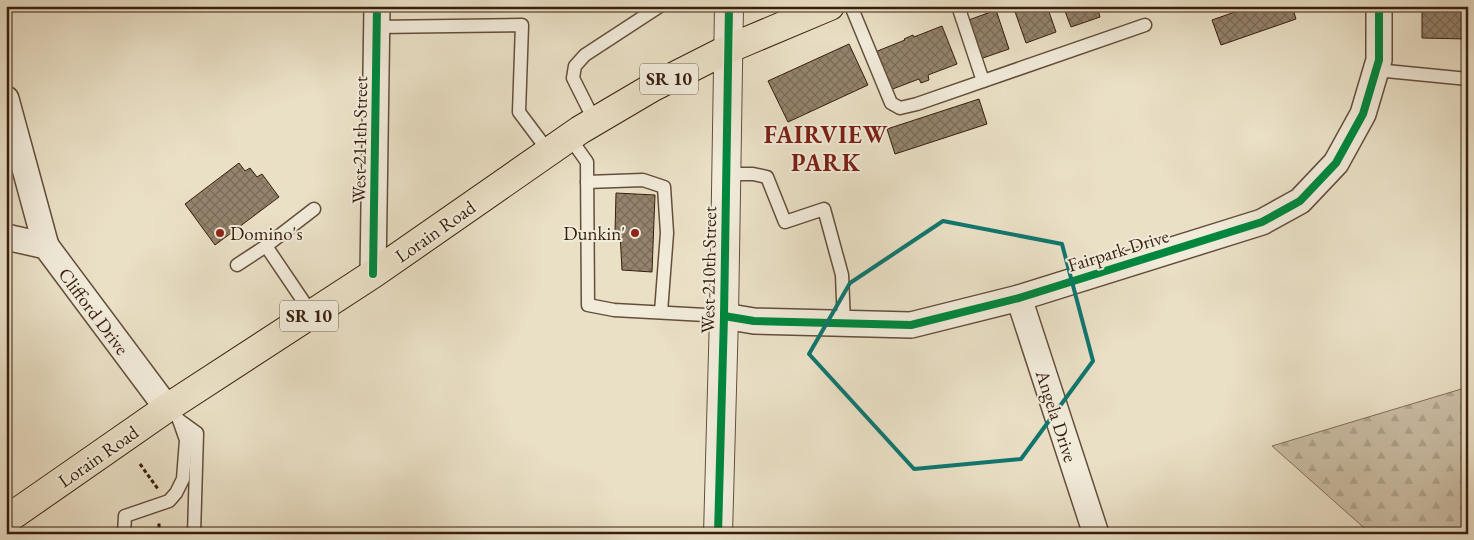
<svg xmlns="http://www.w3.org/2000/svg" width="1474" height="540" font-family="'EB Garamond',serif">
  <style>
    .forest { fill: url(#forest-firs); stroke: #826e5a }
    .building { fill: url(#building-cross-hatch); stroke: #371e0d }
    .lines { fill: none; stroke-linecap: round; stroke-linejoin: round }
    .service-casing { stroke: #644e3b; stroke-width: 15 }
    .minor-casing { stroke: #644e3b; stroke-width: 28 }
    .tertiary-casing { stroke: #644e3b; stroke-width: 30 }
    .primary-casing { stroke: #371e0d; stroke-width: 30 }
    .path { stroke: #371e0d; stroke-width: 3; stroke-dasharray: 4 2.5; stroke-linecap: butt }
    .service { stroke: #f1ebda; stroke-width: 12 }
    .minor { stroke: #f1ebda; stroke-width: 25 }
    .tertiary { stroke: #f1ebda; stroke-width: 28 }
    .primary { stroke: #eae0c6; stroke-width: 28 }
    .cycleway-casing { stroke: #f1ebda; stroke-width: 11 }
    .cycleway { stroke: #00873e; stroke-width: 8 }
    .marked { fill: none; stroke: #0f766e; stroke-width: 4; stroke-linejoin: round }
    .poi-dot { fill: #8f2418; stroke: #f1ebda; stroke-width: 2 }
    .labels { text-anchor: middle; stroke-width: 4; stroke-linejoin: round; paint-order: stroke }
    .shield { fill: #f1ebda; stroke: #6f5c4a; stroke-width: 1 }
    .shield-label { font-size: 18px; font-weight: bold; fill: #371e0d }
    .street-label { font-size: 19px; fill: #371e0d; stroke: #f1ebda }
    .poi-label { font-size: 19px; fill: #371e0d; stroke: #f1ebda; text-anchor: start }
    .district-label { font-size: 24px; font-weight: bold; letter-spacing: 1px; fill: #7a1f14; stroke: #f1ebda }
  </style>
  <defs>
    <pattern id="forest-firs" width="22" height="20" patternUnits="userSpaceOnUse" patternTransform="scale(1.25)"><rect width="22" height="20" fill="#ccbfa7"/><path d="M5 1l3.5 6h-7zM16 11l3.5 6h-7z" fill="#b0a48f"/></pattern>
    <pattern id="building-cross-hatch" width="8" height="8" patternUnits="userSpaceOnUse" patternTransform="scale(1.25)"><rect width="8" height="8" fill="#94836d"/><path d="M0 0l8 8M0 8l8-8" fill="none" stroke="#7a6b58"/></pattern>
  </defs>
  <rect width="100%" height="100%" fill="#eae0c6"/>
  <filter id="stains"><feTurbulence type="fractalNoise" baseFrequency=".004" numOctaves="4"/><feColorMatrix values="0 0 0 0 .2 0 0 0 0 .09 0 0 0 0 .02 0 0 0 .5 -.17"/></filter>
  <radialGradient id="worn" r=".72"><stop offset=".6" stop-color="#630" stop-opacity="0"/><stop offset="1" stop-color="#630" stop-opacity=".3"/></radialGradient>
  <path class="forest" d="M1468 387V534H1371L1272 446Z"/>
  <g class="building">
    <path d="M1013 6H1047L1056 32 1026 43Z"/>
    <path d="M1063 6H1097L1100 17 1071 27Z"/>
    <path d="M1117 6H1132L1119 11Z"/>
    <path d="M1252 6H1292L1296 19 1221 45 1212 20Z"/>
    <path d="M1422 6H1468V39L1422 38Z"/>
    <path d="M996 10 1009 49 980 59 966 21Z"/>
    <path d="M942 26 957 64 928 75 929 80 921 83 919 79 890 90 875 52 905 40 904 39 913 35 914 37Z"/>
    <path d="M849 44 868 85 788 122 768 81Z"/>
    <path d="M979 99 987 124 895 154 887 129Z"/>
    <path d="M239 163 245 171 250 168 257 177 262 174 279 197 215 245 185 204Z"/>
    <path d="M616 193 655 195 652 272 622 270 620 233 615 232Z"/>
  </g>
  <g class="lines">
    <g class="service-casing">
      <g id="service">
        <path d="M851 6 891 103 900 108 917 104 1145 25"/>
        <path d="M958 6 983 81"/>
        <path d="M376 27 522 25 519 112 549 152"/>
        <path d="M1376 70 1468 79"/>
        <path d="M595 122 573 78 575 66 585 55 660 6"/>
        <path d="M570 138 587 162 588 305 614 310 724 316"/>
        <path d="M726 174H753L767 177 785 222 824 209 842 275 844 324"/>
        <path d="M587 182 643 180 664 187 667 233 661 312"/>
        <path d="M237 265 266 246"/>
        <path d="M312 314 266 246 314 209"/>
        <path d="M179 420 197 433 194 534"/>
        <path d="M124 534 125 516 169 501 176 493 183 479 186 440 179 420"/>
      </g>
    </g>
    <g class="minor-casing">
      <g id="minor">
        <path d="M6 99 46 246"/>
        <path d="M6 237 46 246 167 408"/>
        <path d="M373 274 377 6"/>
        <path d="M1019 298 1096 534"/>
        <path d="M724 316 754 321 911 325 1019 298 1262 222 1300 201 1336 163 1363 114 1379 60V6"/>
      </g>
    </g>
    <g class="tertiary-casing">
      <path id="tertiary" d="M718 534 724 316 729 6"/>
    </g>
    <g class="primary-casing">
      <path id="primary" d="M6 520 167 408 373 274 580 130 653 87 728 49 830 6"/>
    </g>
    <g class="path">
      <path d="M140 464 158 489"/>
      <path d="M159 534V522"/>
    </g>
    <use href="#service" class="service"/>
    <use href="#minor" class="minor"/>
    <use href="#tertiary" class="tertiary"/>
    <use href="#primary" class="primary"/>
    <g class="cycleway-casing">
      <g id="cycleway">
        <path d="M373 274 377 6"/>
        <path d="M724 316 754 321 911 325 1019 298 1262 222 1300 201 1336 163 1363 114 1379 60V6"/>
        <path d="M718 534 724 316 729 6"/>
      </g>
    </g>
    <use href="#cycleway" class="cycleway"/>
  </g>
  <path class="marked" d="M943 221 1062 244 1093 361 1021 459 914 469 809 354 850 283Z"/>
  <g class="poi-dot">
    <circle cx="220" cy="233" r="5"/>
    <circle cx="635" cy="233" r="5"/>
  </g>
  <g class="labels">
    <g class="shield">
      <rect x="640" y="63.5" width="58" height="31" rx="4"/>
      <rect x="280" y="300.5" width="58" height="31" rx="4"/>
    </g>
    <g class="shield-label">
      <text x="669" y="85">SR 10</text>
      <text x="309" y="322">SR 10</text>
    </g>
    <g class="street-label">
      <text transform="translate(359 140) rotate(-89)" y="7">West 211th Street</text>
      <text transform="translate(435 231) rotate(-35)" y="7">Lorain Road</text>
      <text transform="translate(1118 250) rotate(-17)" y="7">Fairpark Drive</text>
      <text transform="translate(708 270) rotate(-89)" y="7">West 210th Street</text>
      <text transform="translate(94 311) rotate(53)" y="7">Clifford Drive</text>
      <text transform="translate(1057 416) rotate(72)" y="7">Angela Drive</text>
      <text transform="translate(98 456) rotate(-35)" y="7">Lorain Road</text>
    </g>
    <g class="poi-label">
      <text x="230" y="240">Domino's</text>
      <text x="625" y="240" text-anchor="end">Dunkin'</text>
    </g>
    <g class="district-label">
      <text x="826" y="143">FAIRVIEW<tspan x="826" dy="28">PARK</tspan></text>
    </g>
  </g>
  <rect width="1474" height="540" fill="none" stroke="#eae0c6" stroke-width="25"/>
  <rect x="8" y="8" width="1459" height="525" fill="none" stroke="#371e0d" stroke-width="2.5"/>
  <rect x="12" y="12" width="1449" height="515" fill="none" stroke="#371e0d"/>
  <rect width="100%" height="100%" filter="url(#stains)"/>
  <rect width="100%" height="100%" fill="url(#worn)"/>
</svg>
